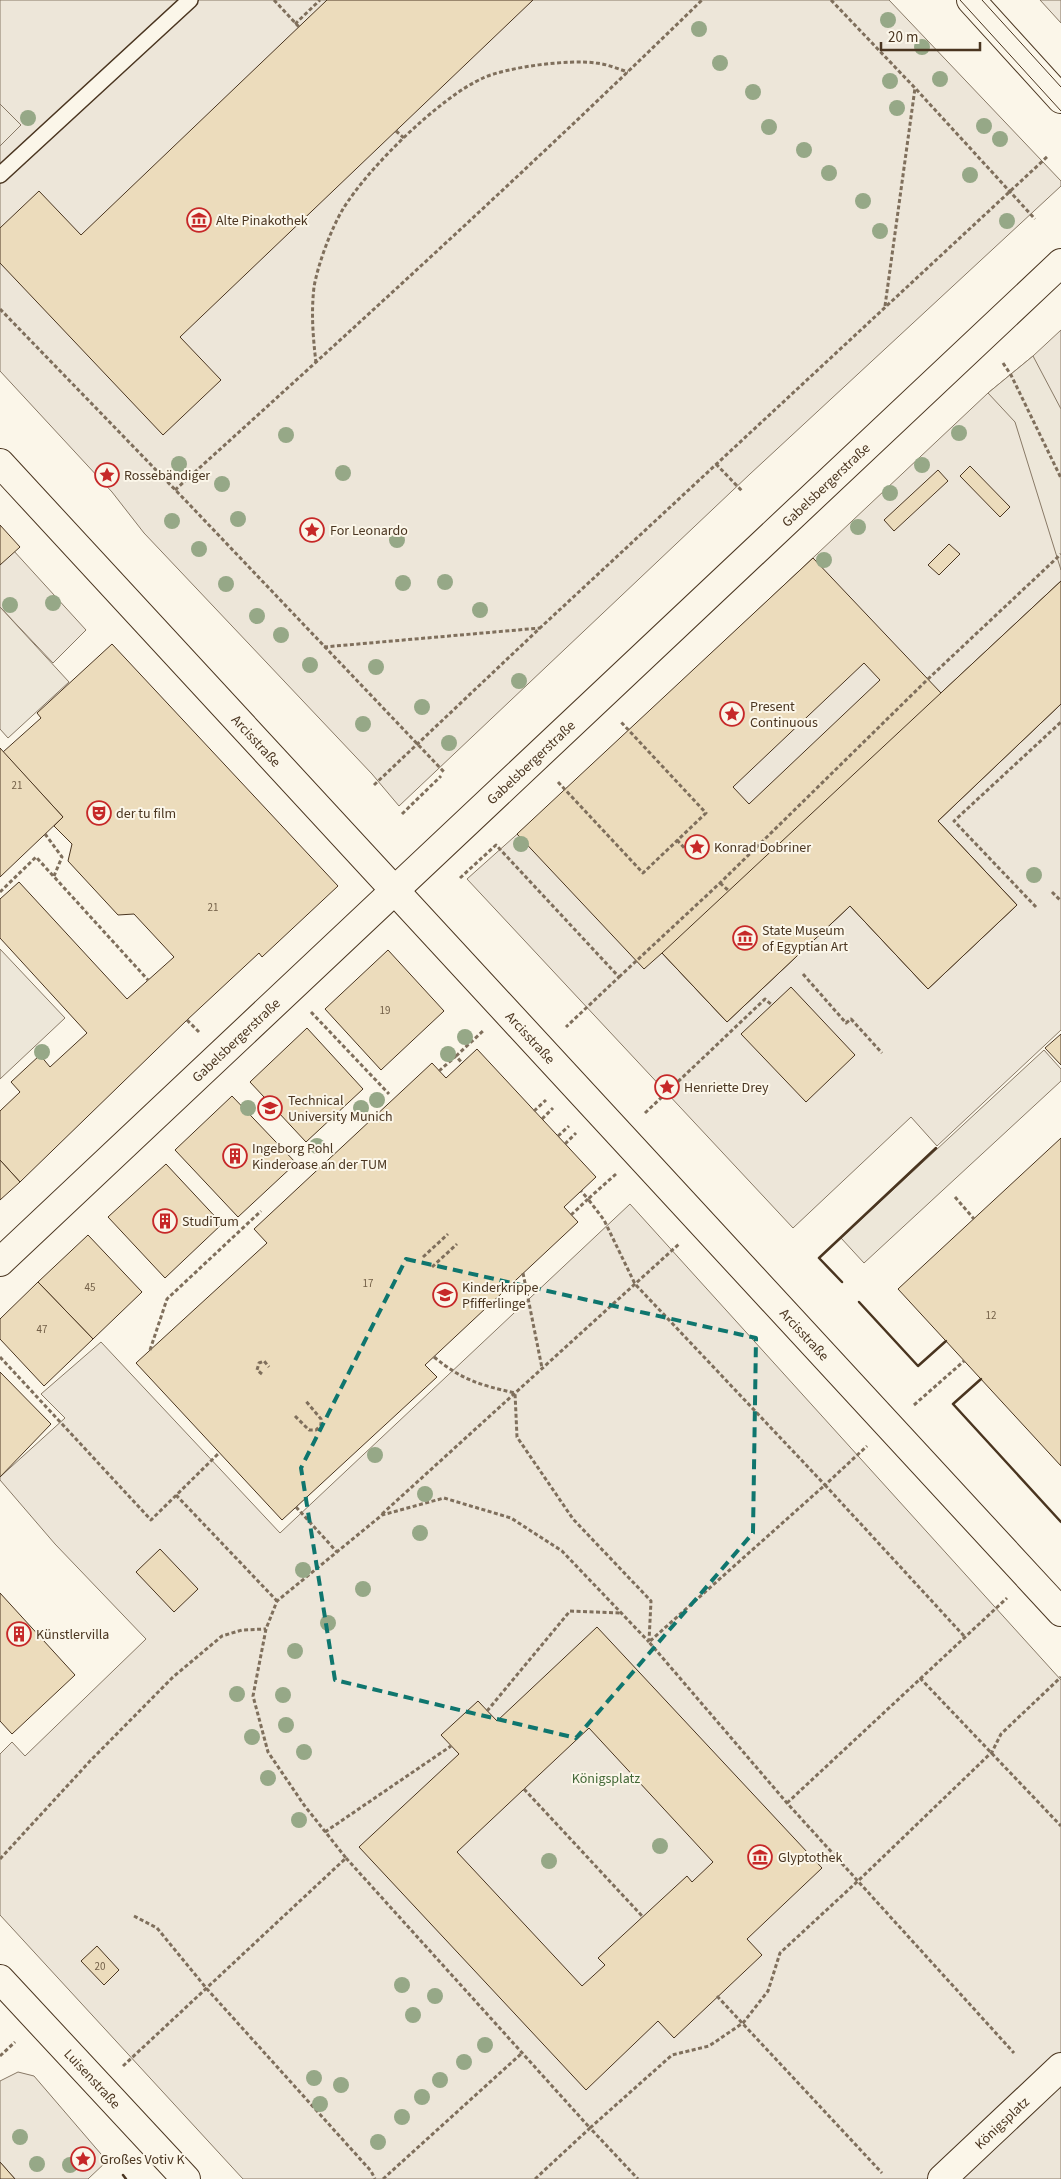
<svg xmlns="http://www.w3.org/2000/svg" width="1061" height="2179" font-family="'Source Sans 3',sans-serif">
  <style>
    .green { fill: #ede6d9; stroke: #887966 }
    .parking { fill: #ede7d9; stroke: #887966 }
    .building { fill: #ecdcbc; stroke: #4a3520; fill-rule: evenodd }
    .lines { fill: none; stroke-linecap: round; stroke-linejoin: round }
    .service-casing { stroke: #4a3520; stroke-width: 18 }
    .minor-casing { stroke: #4a3520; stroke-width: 30 }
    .tertiary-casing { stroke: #4a3520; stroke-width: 30 }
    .secondary-casing { stroke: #4a3520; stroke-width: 30 }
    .path { stroke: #7f6f5c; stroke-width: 3; stroke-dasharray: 4 2.5; stroke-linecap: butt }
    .service { stroke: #fbf6e9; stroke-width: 15 }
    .minor { stroke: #fbf6e9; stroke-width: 28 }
    .tertiary { stroke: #fbf6e9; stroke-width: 28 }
    .secondary { stroke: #fbf6e9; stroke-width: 28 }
    .tram { stroke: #4a3520; stroke-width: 1 }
    .wall { stroke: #4a3520; stroke-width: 2.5 }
    .tree { fill: #96a887 }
    .marked { fill: none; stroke: #0f766e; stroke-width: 4; stroke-dasharray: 10 6; stroke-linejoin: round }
    .labels { text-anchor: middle; stroke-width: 4; stroke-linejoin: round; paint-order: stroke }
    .number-label { font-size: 11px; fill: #725f47 }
    .poi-label { font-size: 14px; fill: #4a3520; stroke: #fbf6e9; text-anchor: start }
    .street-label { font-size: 14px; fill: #4a3520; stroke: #fbf6e9 }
    .park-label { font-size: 14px; fill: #436837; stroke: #fbf6e9 }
  </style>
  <rect width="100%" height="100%" fill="#fbf6e9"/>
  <g class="green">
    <path d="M0 0H889L1061 181V186L750 474 399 806 372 774 144 533 112 492 0 371V146L21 125 0 104Z"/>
    <path d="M1040 0H1061V23Z"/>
    <path d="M1061 330V1030L937 1146 911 1117 793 1228 467 879 561 795 988 393 1033 356Z"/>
    <path d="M13 550 86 630 53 663 0 607V563Z"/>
    <path d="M630 1204 1061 1680V2179H243L0 1915V1754L12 1742 25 1756 146 1639 55 1544 0 1480V1477L65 1418 41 1394 101 1342 280 1533Z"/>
    <path d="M18 2072 34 2076 107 2161 88 2179H15L0 2162V2081Z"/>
  </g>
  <g class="parking">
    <path d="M0 104 21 125 0 146Z"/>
    <path d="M1033 356 1061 409V570L1015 422 988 393Z"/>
    <path d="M0 607 69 682 8 738 0 729Z"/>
    <path d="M0 949 65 1018 0 1079Z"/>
    <path d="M1044 1050 1061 1069V1081L864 1263 841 1238Z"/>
  </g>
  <g class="building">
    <path d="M327 0H533L180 337 221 380 163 435 0 263V228L39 191 81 235Z"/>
    <path d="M970 466 1010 507 1000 517 960 476Z"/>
    <path d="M938 470 948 481 894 531 884 520Z"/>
    <path d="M0 525 20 547 0 565Z"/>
    <path d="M949 544 960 554 939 575 928 565Z"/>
    <path d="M813 558 941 693 1061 581V704L938 821 1017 905 928 989 850 906 727 1022 662 953 644 969 517 834ZM864 663 880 680 749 804 733 787Z"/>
    <path d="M1061 581V704L938 821 1017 905 928 989 850 906 727 1022 662 953Z"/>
    <path d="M112 644 338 886 262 957 259 953 187 1020 20 1182 0 1160V1111L20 1092 11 1082 40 1055 50 1067 87 1033 0 938V899L19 882 127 999 174 957 134 914 118 915 68 861 72 844 54 826 63 817 3 752 41 718 37 713Z"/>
    <path d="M0 748 63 817 0 877Z"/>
    <path d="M388 950 444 1011 381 1070 325 1009Z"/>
    <path d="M791 987 855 1055 806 1102 741 1034Z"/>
    <path d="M307 1028 363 1089 306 1142 250 1082Z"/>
    <path d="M1061 1034V1065L1045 1048Z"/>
    <path d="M477 1049 596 1177 564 1207 578 1222 425 1365 437 1377 282 1520 136 1363 267 1243 254 1229 432 1063 446 1078Z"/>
    <path d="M232 1096 296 1163 238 1217 175 1150Z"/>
    <path d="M1061 1138V1466L898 1289Z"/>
    <path d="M0 1160 20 1182 0 1200Z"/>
    <path d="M166 1164 222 1224 165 1278 108 1217Z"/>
    <path d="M88 1235 142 1292 93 1339 38 1282Z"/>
    <path d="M38 1282 93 1339 44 1386 0 1339V1319Z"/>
    <path d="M0 1372 51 1424 0 1477Z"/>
    <path d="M160 1549 198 1589 174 1612 136 1572Z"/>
    <path d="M0 1593 75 1675 12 1734 0 1721Z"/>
    <path d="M597 1627 822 1868 747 1939 762 1955 674 2038 658 2021 586 2090 359 1847 459 1754 441 1735 478 1701 497 1721ZM589 1728 713 1862 692 1882 687 1876 598 1958 605 1965 582 1986 457 1852Z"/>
    <path d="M97 1946 119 1970 104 1985 81 1961Z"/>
    <path d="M0 2162 15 2179H0Z"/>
  </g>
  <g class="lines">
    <g class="service-casing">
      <path id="service" d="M0 175 190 0"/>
    </g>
    <g class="minor-casing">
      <g id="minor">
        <path id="s1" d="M0 1979 186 2179"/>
      </g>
    </g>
    <g class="tertiary-casing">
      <path id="tertiary" d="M971 0 1061 99"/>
    </g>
    <g class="secondary-casing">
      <g id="secondary">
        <path id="s2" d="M0 463 1061 1612"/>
        <path id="s3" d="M0 1262 1061 263"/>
        <path id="s4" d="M942 2179 1061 2067"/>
      </g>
    </g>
    <g class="path">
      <path d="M274 0 299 27"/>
      <path d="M831 0 915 88 1035 219"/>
      <path d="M295 24 320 0"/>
      <path d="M396 131 404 138"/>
      <path d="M885 306 915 88"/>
      <path d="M0 309 187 502 445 773"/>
      <path d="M316 363C313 337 311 313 314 287 318 264 331 229 343 209 368 168 439 98 483 78 507 67 570 59 596 63 607 64 618 69 628 72"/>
      <path d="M1003 363 1011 375 1061 478"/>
      <path d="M716 464 742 491"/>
      <path d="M175 490C353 329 531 167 702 0"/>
      <path d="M324 647 540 628"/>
      <path d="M558 782 643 873 706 813 621 722"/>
      <path d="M374 785 540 628 1048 156"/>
      <path d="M402 814 441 776"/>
      <path d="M45 834 62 857 54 876"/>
      <path d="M677 840 688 852"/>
      <path d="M460 878 496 845 619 977 566 1027"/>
      <path d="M720 883 729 891"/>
      <path d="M0 892 36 857 148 980"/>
      <path d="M1052 892 1061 901"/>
      <path d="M1036 907 954 821 1061 722"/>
      <path d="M803 974 846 1023 851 1019 882 1053"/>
      <path d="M619 977 720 883 928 679 1061 554"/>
      <path d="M311 1012 389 1094"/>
      <path d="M187 1020 199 1032"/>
      <path d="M456 1056 483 1031"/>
      <path d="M439 1071 456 1056 462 1063"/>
      <path d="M534 1111 546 1100"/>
      <path d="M645 1113 765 999 772 1005"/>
      <path d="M542 1119 553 1108"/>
      <path d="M558 1136 569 1126"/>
      <path d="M565 1144 576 1133"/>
      <path d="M616 1174 588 1199 604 1220 635 1284 825 1485 867 1446"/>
      <path d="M955 1197 974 1219"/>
      <path d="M571 1215 588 1199 581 1191"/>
      <path d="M423 1257 448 1234"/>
      <path d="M432 1267 457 1244"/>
      <path d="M523 1273 542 1368"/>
      <path d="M150 1350 167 1299 261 1211"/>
      <path d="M0 1357 151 1520 219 1453"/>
      <path d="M434 1357C462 1380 480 1385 515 1393L517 1437 573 1519 651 1601 649 1641"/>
      <path d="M262 1374 257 1370 259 1363 264 1361 269 1367"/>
      <path d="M914 1405 964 1361"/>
      <path d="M295 1416 309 1430H316L321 1425V1419L305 1400"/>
      <path d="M176 1495 277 1601"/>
      <path d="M296 1507 337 1552"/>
      <path d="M382 1514 679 1244"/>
      <path d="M964 1636 825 1485 649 1642 787 1803 1014 2053"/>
      <path d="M920 1678 1061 1826"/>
      <path d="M487 1711 570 1611 621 1613"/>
      <path d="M524 1789 643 1917"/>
      <path d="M787 1803 1007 1598"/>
      <path d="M325 1832 451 1746"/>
      <path d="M346 1858 590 2128 672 2055 709 2046 743 2023 768 1991 780 1953 859 1880 992 1752 1001 1734 1061 1677"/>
      <path d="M0 1859 91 1760 173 1677 222 1636 242 1630 266 1629"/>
      <path d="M134 1916 157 1928 207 1989 371 2171 375 2179"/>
      <path d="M717 1996 882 2173"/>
      <path d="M0 2056 15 2042"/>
      <path d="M123 2066 346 1858 304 1805 268 1752 253 1696 266 1629 277 1601 382 1515 444 1498 511 1518 562 1551 649 1642"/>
      <path d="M383 2179 522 2053"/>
      <path d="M535 2179 590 2128 638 2179"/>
    </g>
    <use href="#service" class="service"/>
    <use href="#minor" class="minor"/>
    <use href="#tertiary" class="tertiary"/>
    <use href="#secondary" class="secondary"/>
    <g class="tram">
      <path d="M960 0 1061 111"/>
      <path d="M982 0 1061 87"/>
    </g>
    <g class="wall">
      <path d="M842 1282 819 1258 936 1148"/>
      <path d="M859 1302 918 1366 946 1341"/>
      <path d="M981 1379 953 1404 1061 1522"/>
      <path d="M123 2175 126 2179"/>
    </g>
  </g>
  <g class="tree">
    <circle cx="888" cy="20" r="8"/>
    <circle cx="699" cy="29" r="8"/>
    <circle cx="922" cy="47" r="8"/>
    <circle cx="720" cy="63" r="8"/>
    <circle cx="940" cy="79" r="8"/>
    <circle cx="890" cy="81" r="8"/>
    <circle cx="753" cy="92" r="8"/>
    <circle cx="897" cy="108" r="8"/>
    <circle cx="28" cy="118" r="8"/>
    <circle cx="984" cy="126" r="8"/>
    <circle cx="769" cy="127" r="8"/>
    <circle cx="1000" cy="139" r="8"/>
    <circle cx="804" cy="150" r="8"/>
    <circle cx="829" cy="173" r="8"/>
    <circle cx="970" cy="175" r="8"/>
    <circle cx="863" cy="201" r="8"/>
    <circle cx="1007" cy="221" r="8"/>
    <circle cx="880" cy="231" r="8"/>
    <circle cx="959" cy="433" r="8"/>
    <circle cx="286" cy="435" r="8"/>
    <circle cx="179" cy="464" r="8"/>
    <circle cx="922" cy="465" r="8"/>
    <circle cx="343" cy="473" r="8"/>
    <circle cx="222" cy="484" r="8"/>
    <circle cx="890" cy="493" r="8"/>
    <circle cx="238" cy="519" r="8"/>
    <circle cx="172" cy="521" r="8"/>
    <circle cx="858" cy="527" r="8"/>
    <circle cx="397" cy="540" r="8"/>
    <circle cx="199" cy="549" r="8"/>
    <circle cx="824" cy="560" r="8"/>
    <circle cx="445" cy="582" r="8"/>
    <circle cx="403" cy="583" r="8"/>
    <circle cx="226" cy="584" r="8"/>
    <circle cx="53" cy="603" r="8"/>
    <circle cx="10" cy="605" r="8"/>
    <circle cx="480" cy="610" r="8"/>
    <circle cx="257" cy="616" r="8"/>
    <circle cx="281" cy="635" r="8"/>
    <circle cx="310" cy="665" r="8"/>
    <circle cx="376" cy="667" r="8"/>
    <circle cx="519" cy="681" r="8"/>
    <circle cx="422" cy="707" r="8"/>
    <circle cx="363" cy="724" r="8"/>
    <circle cx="449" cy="743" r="8"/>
    <circle cx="521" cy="844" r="8"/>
    <circle cx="1034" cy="875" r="8"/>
    <circle cx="465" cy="1037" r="8"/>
    <circle cx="42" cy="1052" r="8"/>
    <circle cx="448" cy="1054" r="8"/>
    <circle cx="377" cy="1100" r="8"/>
    <circle cx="248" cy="1108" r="8"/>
    <circle cx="361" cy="1108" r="8"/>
    <circle cx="317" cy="1146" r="8"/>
    <circle cx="375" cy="1455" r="8"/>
    <circle cx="425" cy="1494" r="8"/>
    <circle cx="420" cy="1533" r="8"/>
    <circle cx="303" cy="1570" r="8"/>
    <circle cx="363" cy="1589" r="8"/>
    <circle cx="328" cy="1623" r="8"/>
    <circle cx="295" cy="1651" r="8"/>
    <circle cx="237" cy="1694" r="8"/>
    <circle cx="283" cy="1695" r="8"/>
    <circle cx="286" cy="1725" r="8"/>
    <circle cx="252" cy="1737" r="8"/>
    <circle cx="304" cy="1752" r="8"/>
    <circle cx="268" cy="1778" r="8"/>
    <circle cx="299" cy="1820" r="8"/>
    <circle cx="660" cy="1846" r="8"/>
    <circle cx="549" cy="1861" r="8"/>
    <circle cx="402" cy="1985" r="8"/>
    <circle cx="435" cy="1996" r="8"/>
    <circle cx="413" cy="2015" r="8"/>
    <circle cx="485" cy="2045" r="8"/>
    <circle cx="464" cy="2062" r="8"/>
    <circle cx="314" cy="2078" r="8"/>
    <circle cx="440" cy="2080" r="8"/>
    <circle cx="341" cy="2085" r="8"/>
    <circle cx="422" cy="2097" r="8"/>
    <circle cx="320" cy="2104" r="8"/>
    <circle cx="402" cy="2117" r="8"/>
    <circle cx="20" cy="2137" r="8"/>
    <circle cx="378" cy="2142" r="8"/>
    <circle cx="37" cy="2164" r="8"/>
    <circle cx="70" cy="2165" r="8"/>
  </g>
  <path class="marked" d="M406 1259 756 1338 753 1533 576 1738 335 1680 301 1468Z"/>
  <defs>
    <g id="museum-ring" transform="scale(1.25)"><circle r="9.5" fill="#fbf6e9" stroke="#c62828" stroke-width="1.5"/><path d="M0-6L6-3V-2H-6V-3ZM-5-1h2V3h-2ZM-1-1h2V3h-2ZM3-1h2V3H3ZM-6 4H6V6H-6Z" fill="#c62828"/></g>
    <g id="sight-ring" transform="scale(1.25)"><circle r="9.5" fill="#fbf6e9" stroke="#c62828" stroke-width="1.5"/><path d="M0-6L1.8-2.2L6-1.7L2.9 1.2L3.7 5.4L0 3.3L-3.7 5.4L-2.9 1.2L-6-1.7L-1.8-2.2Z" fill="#c62828"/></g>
    <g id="theatre-ring" transform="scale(1.25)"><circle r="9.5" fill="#fbf6e9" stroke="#c62828" stroke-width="1.5"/><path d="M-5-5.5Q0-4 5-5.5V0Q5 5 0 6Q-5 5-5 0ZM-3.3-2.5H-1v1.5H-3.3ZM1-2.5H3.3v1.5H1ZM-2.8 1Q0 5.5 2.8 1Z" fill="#c62828"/></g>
    <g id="university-ring" transform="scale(1.25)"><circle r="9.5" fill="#fbf6e9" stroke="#c62828" stroke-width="1.5"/><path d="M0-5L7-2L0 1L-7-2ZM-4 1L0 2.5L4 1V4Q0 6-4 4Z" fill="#c62828"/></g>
    <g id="building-ring" transform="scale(1.25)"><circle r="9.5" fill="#fbf6e9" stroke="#c62828" stroke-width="1.5"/><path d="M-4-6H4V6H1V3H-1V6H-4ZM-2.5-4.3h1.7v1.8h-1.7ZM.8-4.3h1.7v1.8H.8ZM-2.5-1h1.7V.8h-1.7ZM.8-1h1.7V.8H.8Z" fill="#c62828"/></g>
    <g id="school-ring" transform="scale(1.25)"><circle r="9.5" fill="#fbf6e9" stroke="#c62828" stroke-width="1.5"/><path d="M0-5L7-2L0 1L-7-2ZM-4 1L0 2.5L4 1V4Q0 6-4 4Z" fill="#c62828"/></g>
  </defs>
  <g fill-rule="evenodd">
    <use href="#museum-ring" x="199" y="220"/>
    <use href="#sight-ring" x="107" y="475"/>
    <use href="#sight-ring" x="312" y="530"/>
    <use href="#sight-ring" x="732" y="714"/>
    <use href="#theatre-ring" x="99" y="813"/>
    <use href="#sight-ring" x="697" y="847"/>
    <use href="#museum-ring" x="745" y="938"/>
    <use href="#sight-ring" x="667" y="1087"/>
    <use href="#university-ring" x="270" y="1108"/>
    <use href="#building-ring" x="235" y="1156"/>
    <use href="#building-ring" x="165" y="1221"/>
    <use href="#school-ring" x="445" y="1295"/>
    <use href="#building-ring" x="19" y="1634"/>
    <use href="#museum-ring" x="760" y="1857"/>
    <use href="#sight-ring" x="83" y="2159"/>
  </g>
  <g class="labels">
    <g class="number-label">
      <text x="17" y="789">21</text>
      <text x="213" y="911">21</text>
      <text x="385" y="1014">19</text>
      <text x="368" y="1287">17</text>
      <text x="90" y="1291">45</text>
      <text x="991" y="1319">12</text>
      <text x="42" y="1333">47</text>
      <text x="100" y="1970">20</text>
    </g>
    <g class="poi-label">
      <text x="216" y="225">Alte Pinakothek</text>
      <text x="124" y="480">Rossebändiger</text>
      <text x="330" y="535">For Leonardo</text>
      <text x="750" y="711">Present<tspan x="750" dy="16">Continuous</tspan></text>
      <text x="116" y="818">der tu film</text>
      <text x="714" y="852">Konrad Dobriner</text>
      <text x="762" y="935">State Museum<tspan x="762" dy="16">of Egyptian Art</tspan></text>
      <text x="684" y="1092">Henriette Drey</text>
      <text x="288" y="1105">Technical<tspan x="288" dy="16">University Munich</tspan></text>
      <text x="252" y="1153">Ingeborg Pohl<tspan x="252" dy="16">Kinderoase an der TUM</tspan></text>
      <text x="182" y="1226">StudiTum</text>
      <text x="462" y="1292">Kinderkrippe<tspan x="462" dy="16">Pfifferlinge</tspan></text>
      <text x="36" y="1639">Künstlervilla</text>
      <text x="778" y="1862">Glyptothek</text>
      <text x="100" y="2164">Großes Votiv K</text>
    </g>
    <g class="street-label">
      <text dy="5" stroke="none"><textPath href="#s3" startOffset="1134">Gabelsbergerstraße</textPath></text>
      <text dy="5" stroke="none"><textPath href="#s2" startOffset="378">Arcisstraße</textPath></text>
      <text dy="5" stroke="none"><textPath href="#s3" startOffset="729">Gabelsbergerstraße</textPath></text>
      <text dy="5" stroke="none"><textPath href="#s2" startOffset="782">Arcisstraße</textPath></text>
      <text dy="5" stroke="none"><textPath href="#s3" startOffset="324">Gabelsbergerstraße</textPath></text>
      <text dy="5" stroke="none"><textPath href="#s2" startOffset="1186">Arcisstraße</textPath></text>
      <text dy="5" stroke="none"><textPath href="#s1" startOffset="136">Luisenstraße</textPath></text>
      <text dy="5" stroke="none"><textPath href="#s4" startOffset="82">Königsplatz</textPath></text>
    </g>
    <g class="park-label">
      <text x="606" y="1783">Königsplatz</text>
    </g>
  </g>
  <path d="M881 42v8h99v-8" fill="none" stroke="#4a3520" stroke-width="2.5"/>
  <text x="888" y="42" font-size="15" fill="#4a3520" stroke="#fbf6e9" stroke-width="4" paint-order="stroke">20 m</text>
</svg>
